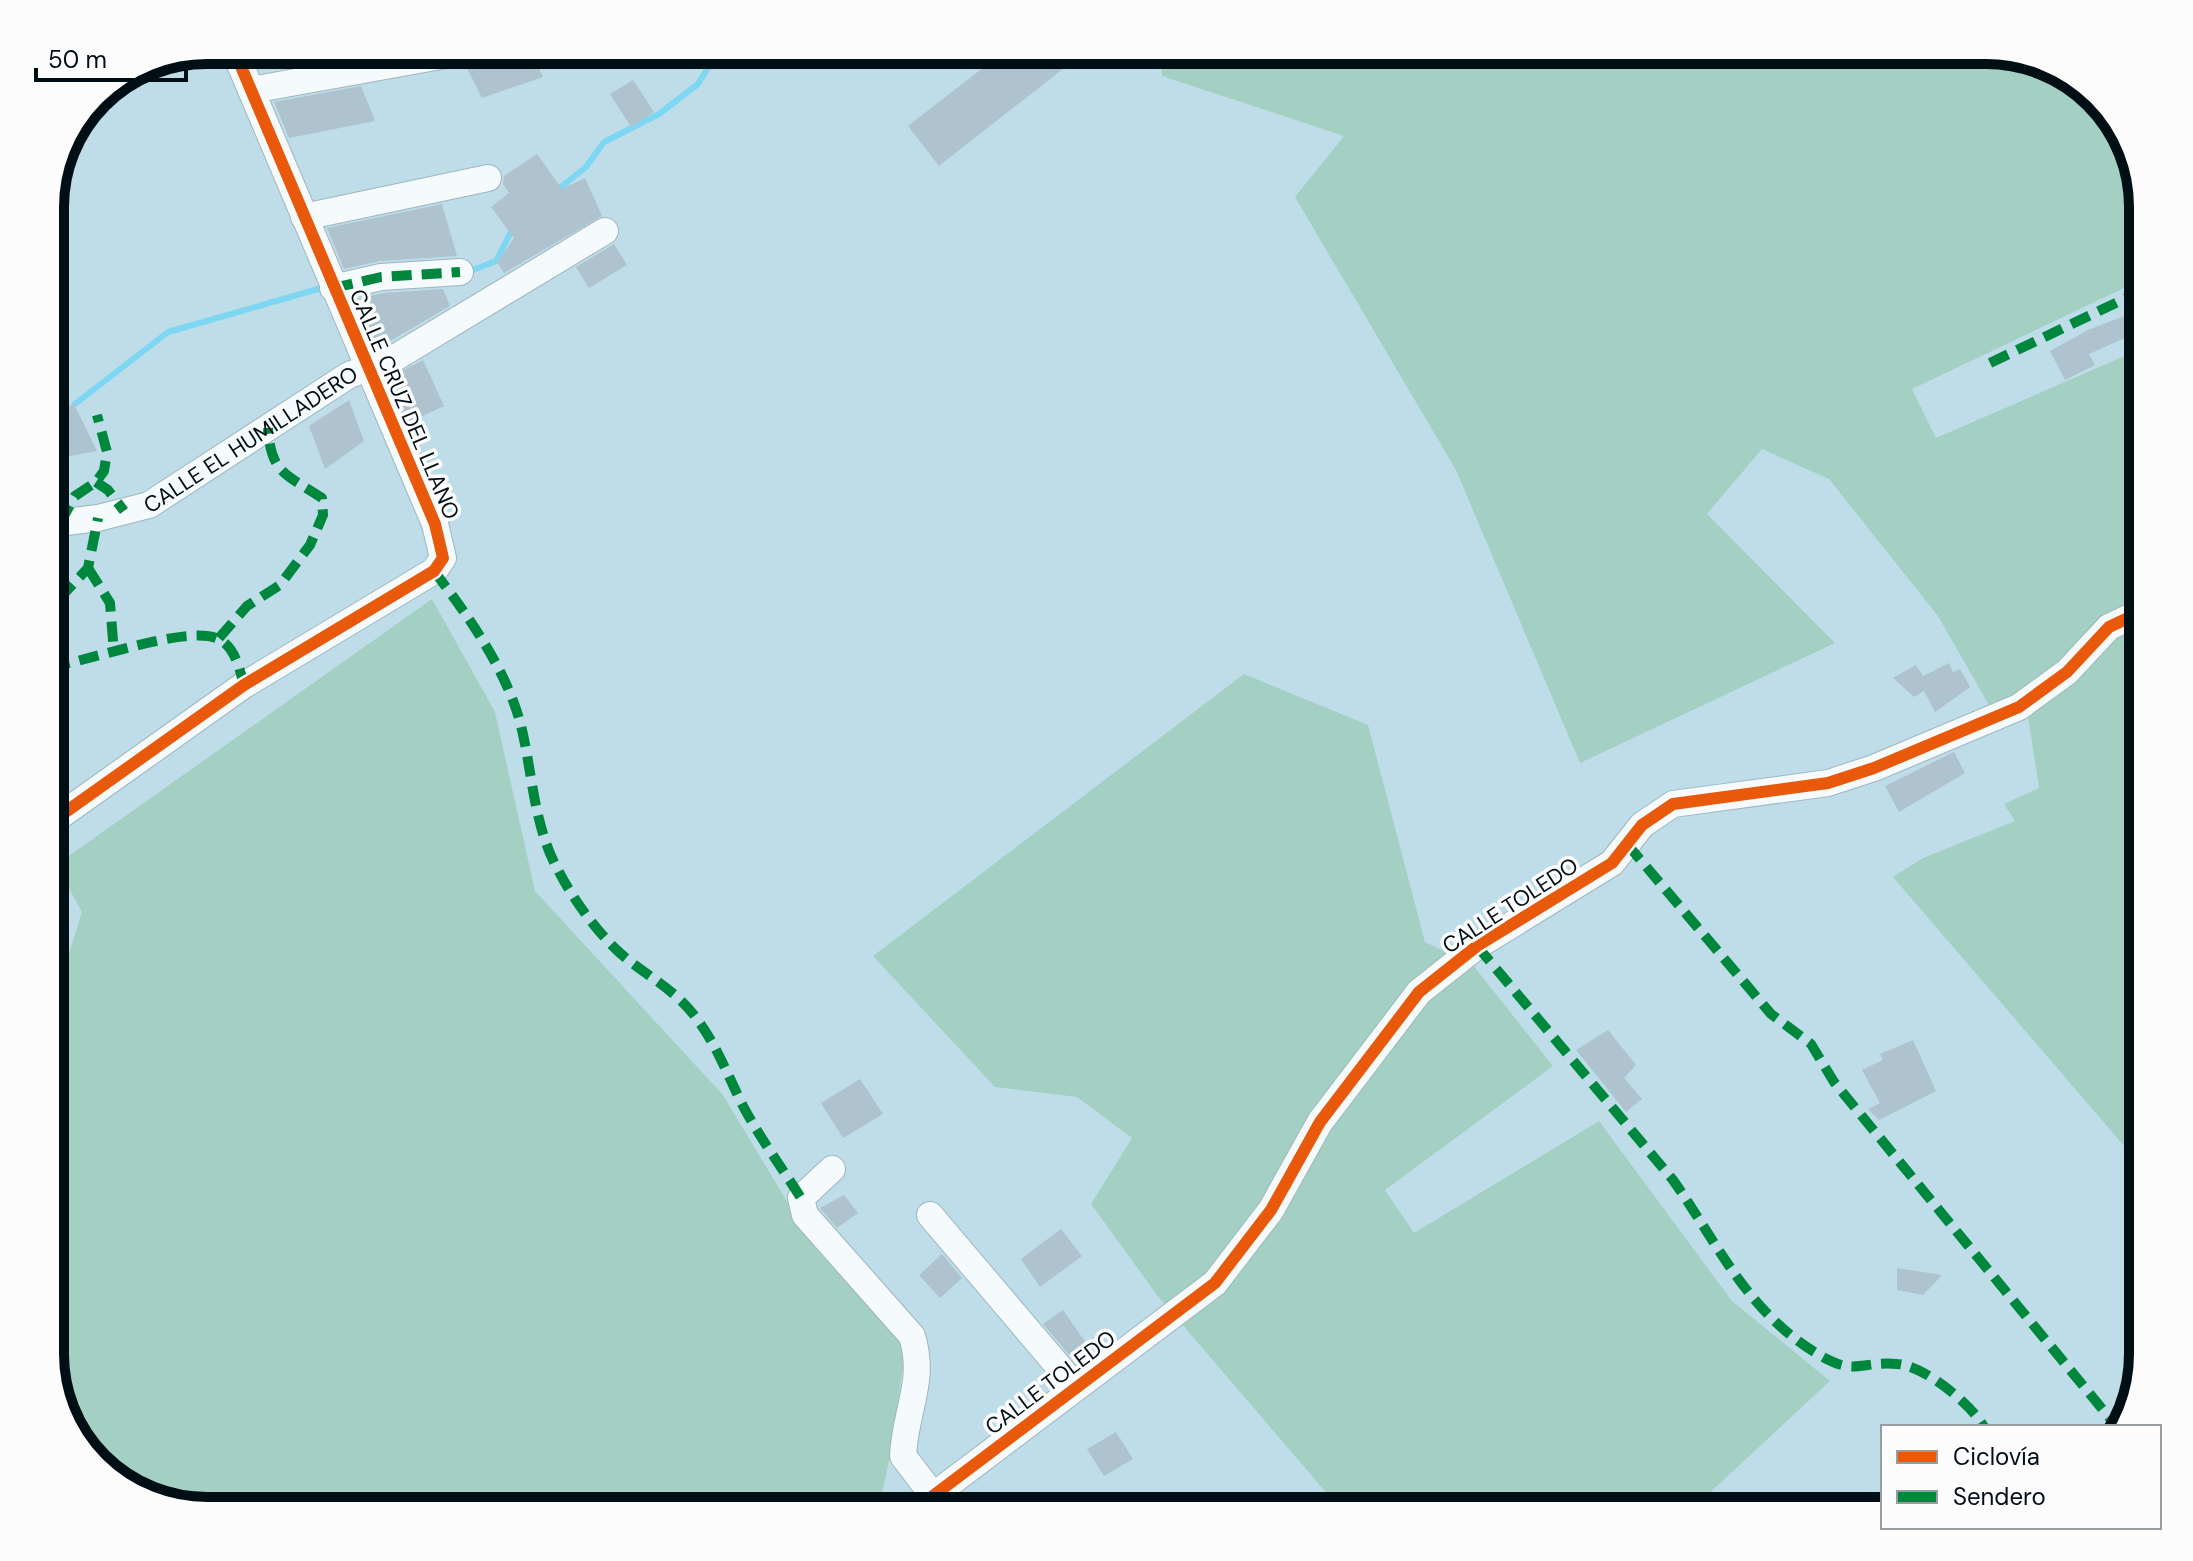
<svg xmlns="http://www.w3.org/2000/svg" width="2193" height="1561" font-family="'DM Sans',sans-serif">
  <style>
    .green { fill: #a4d0c4 }
    .lines { fill: none; stroke-linecap: round; stroke-linejoin: round }
    .stream { stroke: #7ed7f2; stroke-width: 6 }
    .building { fill: #aec3ce }
    .minor-casing { stroke: #9eb6bf; stroke-width: 28 }
    .minor { stroke: #f5fafc; stroke-width: 26 }
    .quiet { stroke: #00873e; stroke-width: 10; stroke-dasharray: 20 10; stroke-linecap: butt }
    .cycleway-casing { stroke: #fcfcfc; stroke-width: 17 }
    .cycleway { stroke: #e8590c; stroke-width: 12 }
    .labels { text-anchor: middle; stroke-width: 7; stroke-linejoin: round; paint-order: stroke }
    .street-label { font-size: 22px; fill: #000e15; stroke: #fcfcfc }
    .rim { fill: none; stroke: #000e15; stroke-width: 10 }
  </style>
  <rect width="100%" height="100%" fill="#bedde8"/>
  <g class="green">
    <path d="M1161 50H1986L2081 82 2127 137 2143 207V279L1912 389 1936 438 2143 348V1168L1893 877 1923 858 2015 821 2004 804 2039 788 2028 717 1995 701 1989 705 1938 616 1829 479 1762 449 1707 514 1835 643 1580 763 1456 470 1295 197 1344 136 1162 76Z"/>
    <path d="M432 599 495 712 535 891 723 1095 815 1248 906 1345 890 1457 878 1511H207L112 1479 71 1432 50 1364V990L60 982 82 912 56 865Z"/>
    <path d="M1244 674 1368 725 1425 942 1472 964 1553 1066 1385 1190 1414 1233 1599 1121 1732 1301 1830 1381 1690 1511H1329L1336 1504 1157 1295 1091 1204 1132 1138 1077 1097 995 1087 873 956Z"/>
  </g>
  <g class="lines">
    <g class="stream">
      <path d="M556 191 586 167 604 142 659 114 698 84 719 50"/>
      <path d="M465 273 496 261 514 226"/>
      <path d="M75 404 168 332 318 289"/>
      <path d="M50 428 58 423"/>
    </g>
  </g>
  <g class="building">
    <path d="M493 50H530L543 77 482 98 467 68 484 63Z"/>
    <path d="M1006 50H1087L939 166 908 126Z"/>
    <path d="M633 80 654 112 631 127 610 94Z"/>
    <path d="M361 86 375 121 289 138 274 102Z"/>
    <path d="M537 154 562 189 585 178 602 216 504 273 497 262 514 238 491 207 509 193 503 184 504 176Z"/>
    <path d="M442 204 457 256 380 261 344 269 327 228Z"/>
    <path d="M614 244 627 265 589 288 576 267Z"/>
    <path d="M443 289 450 306 378 348 357 299 383 293Z"/>
    <path d="M2143 309V344L2130 350 2125 338 2089 354 2095 365 2065 380 2050 351 2088 330Z"/>
    <path d="M423 360 444 406 409 422 390 377Z"/>
    <path d="M349 400 364 441 325 469 309 426Z"/>
    <path d="M74 404 97 451 65 457 60 407Z"/>
    <path d="M1949 663 1953 672 1960 669 1970 687 1935 712 1924 691 1914 697 1893 678 1916 665 1923 676Z"/>
    <path d="M1954 752 1965 773 1899 812 1885 786Z"/>
    <path d="M1608 1030 1636 1065 1624 1078 1642 1099 1626 1112 1576 1050Z"/>
    <path d="M1913 1040 1936 1091 1879 1120 1868 1109 1880 1103 1862 1070 1883 1060 1880 1054Z"/>
    <path d="M860 1079 883 1114 843 1138 821 1103Z"/>
    <path d="M844 1195 858 1213 837 1228 820 1208Z"/>
    <path d="M1061 1229 1082 1256 1040 1287 1021 1259Z"/>
    <path d="M942 1254 962 1278 940 1298 919 1275Z"/>
    <path d="M1897 1268 1942 1275 1923 1295 1897 1290Z"/>
    <path d="M1063 1310 1086 1343 1070 1356 1043 1324Z"/>
    <path d="M1116 1432 1133 1459 1104 1476 1087 1449Z"/>
  </g>
  <g class="lines">
    <g class="minor-casing">
      <g id="minor">
        <path d="M251 90 474 50"/>
        <path d="M304 217 488 178"/>
        <path d="M333 288 381 277 460 272"/>
        <path id="s1" d="M50 524 98 518 149 505 349 375 393 359 605 231"/>
        <path d="M50 823 244 685 434 571 443 558 435 524 234 50"/>
        <path d="M832 1169 801 1198 805 1215 912 1336C926 1382 905 1410 903 1456L945 1511"/>
        <path d="M930 1215 1076 1387"/>
        <path d="M913 1511 1215 1283 1271 1210 1320 1122 1419 992 1477 946 1612 863 1642 825 1673 804 1828 783 1874 768 2019 707 2067 672 2109 627 2143 611"/>
      </g>
    </g>
    <use href="#minor" class="minor"/>
    <g class="quiet">
      <path d="M333 288 381 277 460 272"/>
      <path d="M1990 363 2143 290"/>
      <path d="M96 482 108 490 124 511"/>
      <path d="M60 523 75 496 96 482 104 471 107 452 97 415"/>
      <path d="M88 568 110 603 114 653"/>
      <path d="M434 571C469 617 509 673 522 730 533 778 534 826 558 870 573 899 596 931 620 953 645 975 673 988 694 1015 716 1043 727 1074 743 1106 760 1138 782 1168 801 1198"/>
      <path d="M59 599 88 568 98 518"/>
      <path d="M219 638 247 606 280 585 310 545 323 515 322 498C286 474 271 474 268 428"/>
      <path d="M50 667C89 661 184 626 216 638 235 645 239 668 244 685"/>
      <path d="M1627 844 1771 1014 1811 1044 1834 1082 2117 1427"/>
      <path d="M1477 946 1673 1180C1718 1244 1746 1310 1816 1353 1855 1377 1858 1361 1897 1364 1924 1365 1972 1405 1984 1427"/>
    </g>
    <g class="cycleway-casing">
      <g id="cycleway">
        <path d="M50 823 244 685 434 571 443 558 435 524 234 50"/>
        <path d="M913 1511 1215 1283 1271 1210 1320 1122 1419 992 1477 946 1612 863 1642 825 1673 804 1828 783 1874 768 2019 707 2067 672 2109 627 2143 611"/>
      </g>
    </g>
    <use href="#cycleway" class="cycleway"/>
  </g>
  <g class="labels">
    <g class="street-label">
      <text transform="translate(405 404) rotate(67)" y="8">CALLE CRUZ DEL LLANO</text>
      <text dy="8" stroke="none"><textPath href="#s1" startOffset="222">CALLE EL HUMILLADERO</textPath></text>
      <text transform="translate(1510 905) rotate(-33)" y="8">CALLE TOLEDO</text>
      <text transform="translate(1050 1382) rotate(-37)" y="8">CALLE TOLEDO</text>
    </g>
  </g>
  <path d="M0 0H2193V1561H0ZM207 64H1986A143 143 0 0 1 2129 207V1354A143 143 0 0 1 1986 1497H207A143 143 0 0 1 64 1354V207A143 143 0 0 1 207 64Z" fill="#fcfcfc" fill-rule="evenodd"/>
  <path class="rim" d="M207 64H1986A143 143 0 0 1 2129 207V1354A143 143 0 0 1 1986 1497H207A143 143 0 0 1 64 1354V207A143 143 0 0 1 207 64Z"/>
  <rect x="1881" y="1425" width="280" height="104" fill="#fcfcfc" stroke="#979da0" stroke-width="2"/>
  <rect x="1897" y="1451" width="40" height="12" fill="#e8590c" stroke="#979da0" stroke-width="2"/>
  <text x="1953" y="1465" font-size="24" fill="#000e15">Ciclovía</text>
  <rect x="1897" y="1491" width="40" height="12" fill="#00873e" stroke="#979da0" stroke-width="2"/>
  <text x="1953" y="1505" font-size="24" fill="#000e15">Sendero</text>
  <path d="M36 68v12h150v-12" fill="none" stroke="#000e15" stroke-width="4"/>
  <text x="48" y="68" font-size="24" fill="#000e15" stroke="#fcfcfc" stroke-width="6" paint-order="stroke">50 m</text>
</svg>
